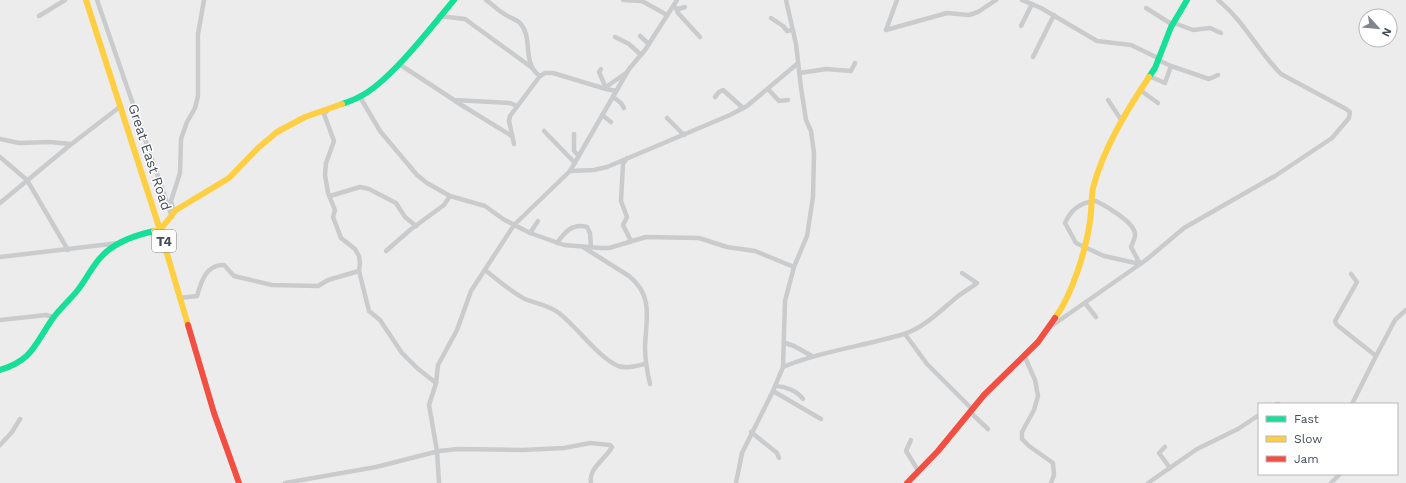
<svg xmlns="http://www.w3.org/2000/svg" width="1406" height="483" font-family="'Work Sans',sans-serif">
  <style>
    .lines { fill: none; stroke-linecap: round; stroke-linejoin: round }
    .street { stroke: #c9cbcd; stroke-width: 4.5 }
    .fast { stroke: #16e098; stroke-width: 6 }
    .slow { stroke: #ffcf43; stroke-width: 6 }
    .jam { stroke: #f24e42; stroke-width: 6 }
    .labels { text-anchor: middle; stroke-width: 3; stroke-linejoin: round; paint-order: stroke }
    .shield { fill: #fff; stroke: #7d828a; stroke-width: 1 }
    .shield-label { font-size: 13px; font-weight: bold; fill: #454d58 }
    .street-label { font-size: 14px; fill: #454d58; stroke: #fff }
  </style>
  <rect width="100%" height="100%" fill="#edecec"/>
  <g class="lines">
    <g class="street">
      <path d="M97 0 172 217"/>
      <path d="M486 0C493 5 499 11 506 15 510 18 516 19 520 23 534 38 521 63 540 76L545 73H553L606 89 616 91"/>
      <path d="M623 0 642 1 667 15"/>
      <path d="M1022 0 1041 8 1097 41 1131 45 1158 58"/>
      <path d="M674 7 679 9 685 7"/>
      <path d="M676 8 678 13 700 37"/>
      <path d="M1146 8 1173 25"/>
      <path d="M39 16 65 0"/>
      <path d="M439 16 465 19 531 67"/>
      <path d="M771 18 783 26 787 31 793 30"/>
      <path d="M1174 23 1193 30 1210 28 1221 33"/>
      <path d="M1021 26 1032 4"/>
      <path d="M886 30 947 13 969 15 978 12 996 0"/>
      <path d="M886 30 897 0"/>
      <path d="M640 36 649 44"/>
      <path d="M615 37 629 44 641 55"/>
      <path d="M1033 57 1054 15"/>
      <path d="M399 64 454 100 510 103 517 106"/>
      <path d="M1171 66 1209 79 1218 75"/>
      <path d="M601 69 599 72 606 88"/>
      <path d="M800 73 826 69 851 71 855 63"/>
      <path d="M1149 76 1165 83 1171 66 1158 60"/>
      <path d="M606 87 626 73"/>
      <path d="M768 89 779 101 788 100"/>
      <path d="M1140 90 1158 103"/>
      <path d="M360 97 380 131 417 175 427 183 450 196 485 206 503 219 530 233 564 245 601 248H609L646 237 699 238 727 247 755 251 794 267"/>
      <path d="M613 97 621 103 624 108"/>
      <path d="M715 97 719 92 723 90 743 108"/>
      <path d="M1108 100 1122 121"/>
      <path d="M455 101 512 136"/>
      <path d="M329 109 324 114 334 141 326 163 325 175 328 193 335 210 333 217 341 238 355 249 359 256 360 263 359 271 369 311 380 320 402 353 417 368 436 383"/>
      <path d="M602 115 611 122"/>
      <path d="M667 118 684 135"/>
      <path d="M544 131 575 163"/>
      <path d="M574 134V151L579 156"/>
      <path d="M0 139 19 143 50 142 71 144"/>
      <path d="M514 144 509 121 510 116 540 76"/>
      <path d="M0 157 27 180 68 250"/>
      <path d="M627 158 623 164 621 201 627 217 623 225 631 241"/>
      <path d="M570 171 594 170 607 167 730 115 747 106 797 64"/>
      <path d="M330 196 360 187 369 189 396 203 405 217 416 226"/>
      <path d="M1096 201C1106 206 1136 223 1135 235 1135 239 1132 244 1131 247L1140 264 1104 256 1076 243 1065 223C1071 209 1081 202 1096 201Z"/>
      <path d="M0 203 69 146 121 106"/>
      <path d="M176 210 173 208 171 201 180 173 181 139 187 122 195 108 198 96V34L204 0"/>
      <path d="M530 233 538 221"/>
      <path d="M557 243C565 232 572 223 587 227L590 233 591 247"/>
      <path d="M583 247 629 276C654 296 646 319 645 347 645 360 647 371 650 384"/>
      <path d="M386 251 410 230 444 205 450 196"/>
      <path d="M0 257 119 243"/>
      <path d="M485 270C498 280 511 292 525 299 537 304 548 305 559 313 577 327 599 358 618 366 627 369 636 366 645 364"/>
      <path d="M1351 274 1357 282 1335 321 1337 325 1376 356 1352 404"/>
      <path d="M179 298 197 296C201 282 206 264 224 265L234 276 272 285 318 286 328 280 359 271"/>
      <path d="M1085 303 1096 317"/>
      <path d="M0 320 46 315 53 317"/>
      <path d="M1050 327 1146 260 1184 228 1275 176 1332 138 1349 118 1350 112 1346 109 1281 74C1258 51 1244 21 1218 0"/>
      <path d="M905 334 927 364 972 409"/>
      <path d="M785 343 794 346 812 356"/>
      <path d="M1024 355 1035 380 1038 396 1034 410 1022 432V439L1029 446 1053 463 1054 475 1051 483"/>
      <path d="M1376 356 1395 320 1406 310"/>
      <path d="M783 367C822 351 864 346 904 334 925 327 941 310 957 297 963 292 971 288 977 283L962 273"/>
      <path d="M775 386C785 386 797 391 803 399"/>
      <path d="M773 391 821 419"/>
      <path d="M1276 404H1279"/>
      <path d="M970 412 988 429"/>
      <path d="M751 432 777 453 779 458"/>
      <path d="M911 440 906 451 919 472"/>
      <path d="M0 445 12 432 20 419"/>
      <path d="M1165 447 1159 453 1170 468"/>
      <path d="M285 483 376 467 439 451 458 449 522 450 564 448 590 443 610 445 612 447C606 459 588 468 591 483"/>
      <path d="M439 483 437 451 429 405 436 383 438 365 457 330 471 291 514 225 570 171 629 69 645 50 677 0"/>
      <path d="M736 483 742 453 773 391 783 367 785 301 794 267 807 236 813 197 814 153 811 131 806 120 801 88 796 44 786 0"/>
      <path d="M1148 483 1197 449 1238 429 1259 415"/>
      <path d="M1331 483 1340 474"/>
    </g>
    <g class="fast">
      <path d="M1149 77 1155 68 1171 27 1187 0"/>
      <path d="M342 104C347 102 354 100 359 97 389 83 431 27 454 0"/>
      <path d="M0 370C32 360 34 346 51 321 58 310 69 301 77 291 86 280 92 266 102 256 115 242 136 235 154 231"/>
    </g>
    <g class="slow">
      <path d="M86 0 160 230 188 325"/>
      <path d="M154 231 160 230 176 210 229 178 258 148 277 132 305 117 342 104"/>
      <path d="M1055 318C1072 295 1086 250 1090 221 1092 210 1091 199 1093 188 1103 149 1127 110 1149 77"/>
    </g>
    <g class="jam">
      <path d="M188 325 214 413 239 483"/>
      <path d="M907 483 938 451 984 395 1038 342 1055 318"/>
    </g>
  </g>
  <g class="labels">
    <rect class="shield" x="152" y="230" width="24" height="22" rx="3"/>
    <g class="shield-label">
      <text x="164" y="246">T4</text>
    </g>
    <g class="street-label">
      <text transform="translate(150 157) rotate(72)" y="5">Great East Road</text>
    </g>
  </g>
  <rect x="1258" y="403" width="140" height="72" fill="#ffffff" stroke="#b5b8bc"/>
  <rect x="1266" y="416" width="20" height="6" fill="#16e098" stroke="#b5b8bc"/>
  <text x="1294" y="423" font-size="12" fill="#454d58">Fast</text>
  <rect x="1266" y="436" width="20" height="6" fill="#ffcf43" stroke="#b5b8bc"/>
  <text x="1294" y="443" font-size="12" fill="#454d58">Slow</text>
  <rect x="1266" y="456" width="20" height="6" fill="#f24e42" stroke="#b5b8bc"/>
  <text x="1294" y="463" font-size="12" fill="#454d58">Jam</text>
  <g transform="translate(1378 28) rotate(117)"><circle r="19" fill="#ffffff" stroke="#b5b8bc"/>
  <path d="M0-3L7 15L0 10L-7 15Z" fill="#80858c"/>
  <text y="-6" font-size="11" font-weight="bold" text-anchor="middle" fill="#454d58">N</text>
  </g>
</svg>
